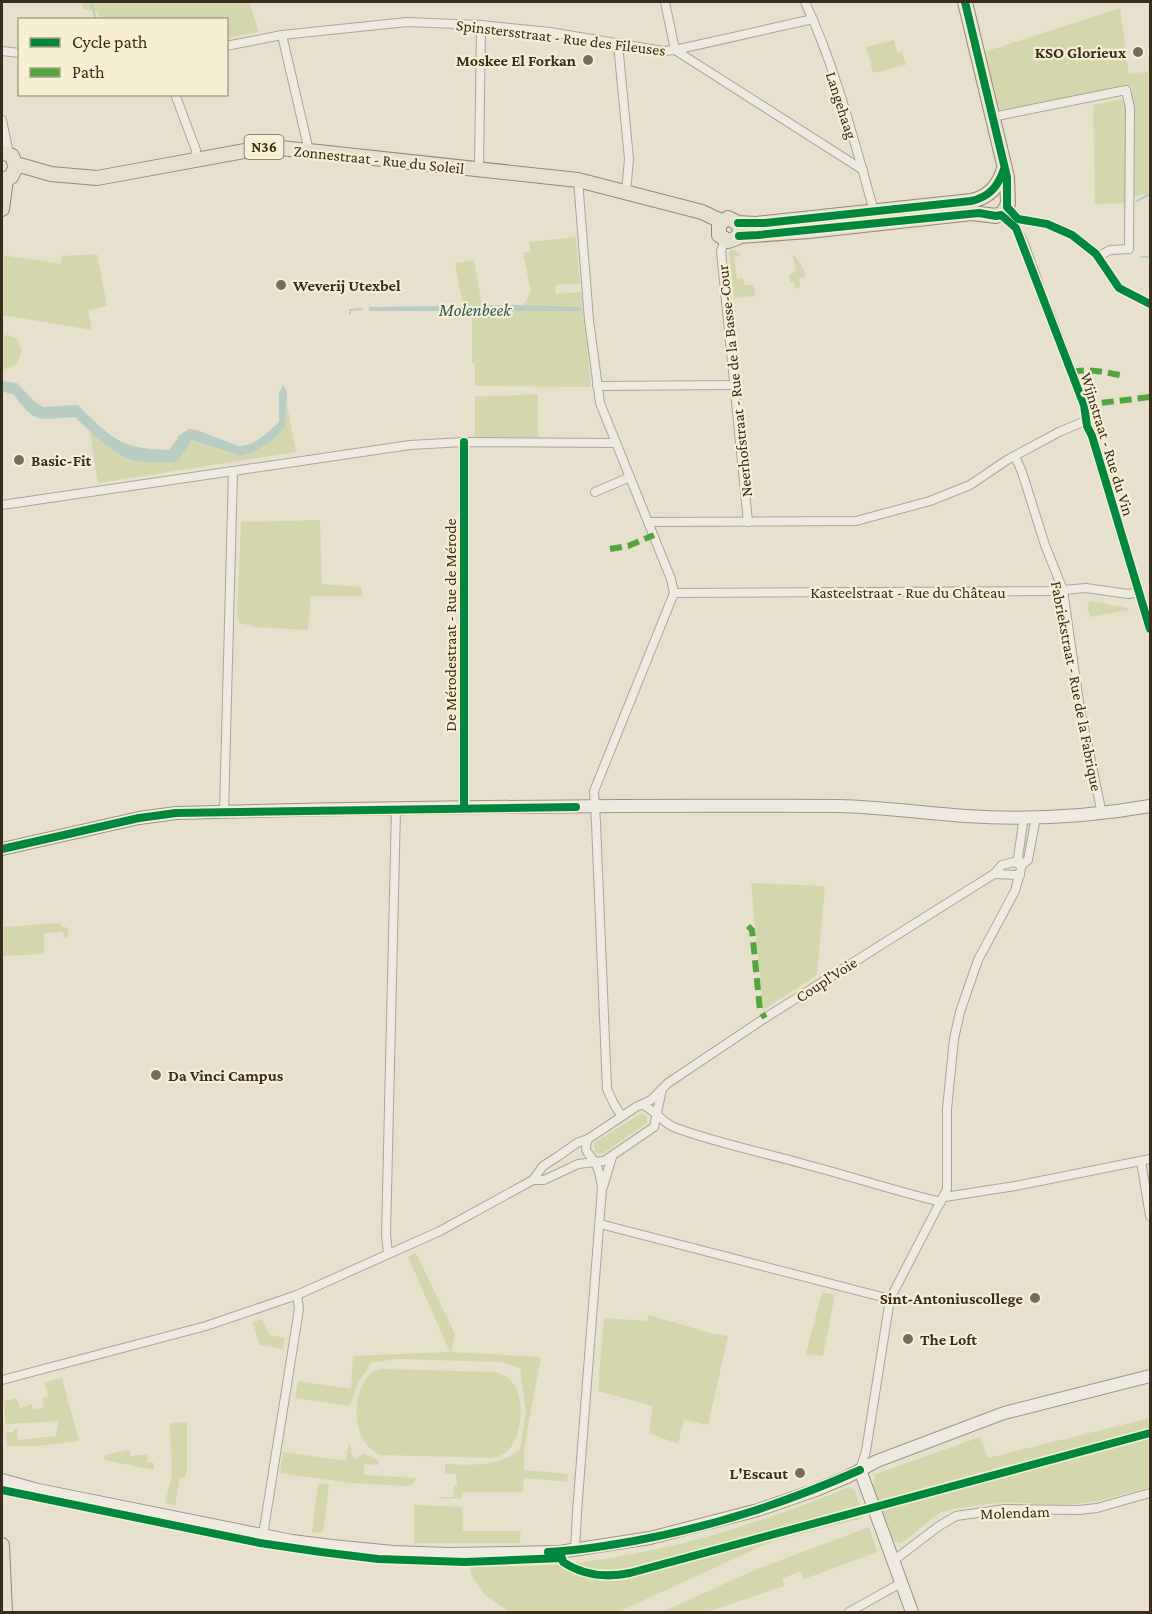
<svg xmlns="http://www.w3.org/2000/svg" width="1152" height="1614" font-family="'Crimson Pro',serif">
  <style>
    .green { fill: #d4d7ae }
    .water { fill: #b8ccc1 }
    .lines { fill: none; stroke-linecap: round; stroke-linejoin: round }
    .stream { stroke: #b8ccc1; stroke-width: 2 }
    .street-casing { stroke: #aba596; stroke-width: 10 }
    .secondary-casing { stroke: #9b9486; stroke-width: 14 }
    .primary-casing { stroke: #918a7c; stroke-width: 16 }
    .street { stroke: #eeeadf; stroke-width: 8 }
    .secondary { stroke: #eeeadf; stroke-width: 12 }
    .primary { stroke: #e6e0cf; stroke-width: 14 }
    .quiet { stroke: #54a441; stroke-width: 6; stroke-dasharray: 12 6; stroke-linecap: butt }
    .cycleway-casing { stroke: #f7efd3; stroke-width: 11 }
    .cycleway { stroke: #00873e; stroke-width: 8 }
    .poi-dot { fill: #776c5a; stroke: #f7efd3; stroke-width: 2 }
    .labels { text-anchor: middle; stroke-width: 4.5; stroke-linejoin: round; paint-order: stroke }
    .shield { fill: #f7efd3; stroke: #736754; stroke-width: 1.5 }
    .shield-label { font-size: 15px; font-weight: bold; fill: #3b2d1d }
    .street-label { font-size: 16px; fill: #3b2d1d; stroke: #f7efd3 }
    .poi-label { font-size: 16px; font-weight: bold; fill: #3b2d1d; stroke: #f7efd3; text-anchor: end }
    .water-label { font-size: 18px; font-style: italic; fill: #2c5b5b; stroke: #f7efd3 }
  </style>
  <rect width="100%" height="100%" fill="#e6e0cc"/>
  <g class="green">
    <path d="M82 2H249L259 32 227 38 226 20 98 19V11L83 9Z"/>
    <path d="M1120 8 1129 74 1150 71V193L1134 196 1131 96 1133 86 999 110 984 52Z"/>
    <path d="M894 40 897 53 902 52 906 65 873 73 866 47Z"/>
    <path d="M1122 99 1126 108 1127 203 1095 204 1093 105Z"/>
    <path d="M576 237 580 284H561L555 286 556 294 581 292 591 387 475 386V363H472V306H463L455 263 474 260 482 305H523L531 292 523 253 531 251 529 242Z"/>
    <path d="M731 249 741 254 740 256 734 257 737 279 743 278 744 285H754L755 296 734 298 729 252Z"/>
    <path d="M97 254 107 306 88 310 92 330 2 315V255L61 264 62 256Z"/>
    <path d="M794 255 804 269 805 277 799 279 800 288 795 289 794 282H790L789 274 796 272 793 256H786Z"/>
    <path d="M7 335 17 339 22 349 17 364 6 369 2 368V336Z"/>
    <path d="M538 394V437H475V396C496 397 517 395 538 394Z"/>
    <path d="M286 399 296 452 98 483 90 432 127 458 134 460 174 462 179 459 192 440 234 454 275 438 287 403Z"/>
    <path d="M320 520 322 584 361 587 363 596H311L308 630 254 627 240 623 237 616 241 522Z"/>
    <path d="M1091 601 1128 608 1129 610 1090 617 1087 605Z"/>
    <path d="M751 883 825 886 817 975 763 1010Z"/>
    <path d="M61 923V926L68 928V938H64L63 932 44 933V954L2 956V927Z"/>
    <path d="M642 1113 647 1117V1123L602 1154 595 1152 594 1143Z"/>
    <path d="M416 1253 455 1334 451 1352 541 1357 524 1448V1470L568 1474 567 1482 524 1478 523 1492H463L462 1498 442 1499 439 1497H453L454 1486H457L456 1474H445V1464C473 1465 497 1467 520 1450L526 1412 520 1368 500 1362 396 1359 371 1363 356 1387 350 1406 295 1398 298 1381 351 1389 353 1356 450 1352 408 1257Z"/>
    <path d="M822 1292 835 1295 823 1356 806 1354Z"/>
    <path d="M649 1315 710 1333 728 1336 708 1425 684 1420 678 1444 649 1433 653 1406 598 1391 604 1318 647 1321Z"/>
    <path d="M262 1319 269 1335 285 1338 283 1349 260 1345 252 1322Z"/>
    <path d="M383 1369 492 1372C500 1373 507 1375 512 1382 526 1396 522 1441 506 1452 503 1455 497 1457 493 1458L381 1455C351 1446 349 1387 374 1371 377 1370 380 1370 383 1369Z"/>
    <path d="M62 1378 79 1441 37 1446H7L6 1432H13V1429H17L18 1440 56 1436 59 1421 6 1424 4 1401 16 1398 20 1408 32 1404 33 1410 44 1407 42 1399 48 1396 44 1382Z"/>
    <path d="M1150 1418V1431L878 1504 873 1486 876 1474 980 1437 988 1458Z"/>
    <path d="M187 1422V1470L185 1478 180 1477 175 1506 165 1503 172 1476 170 1423Z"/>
    <path d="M1150 1437V1487L1098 1501 1075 1504 1056 1505 1007 1502 958 1508 941 1512 901 1543 894 1541 881 1509Z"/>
    <path d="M349 1443 352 1450 350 1451 355 1459 364 1453 379 1461V1465L364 1464V1475L416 1478 414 1483 407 1486 351 1483 280 1473 283 1452 346 1461Z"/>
    <path d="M129 1450 131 1456 147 1454V1462L154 1463V1470L105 1460 104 1455Z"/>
    <path d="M318 1484H329L323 1533 312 1532Z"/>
    <path d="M849 1487 855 1490 863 1518 773 1541 618 1612H509L484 1594 471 1574 470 1566C502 1566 534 1567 566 1564 663 1554 760 1524 849 1487Z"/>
    <path d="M414 1505 462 1507 463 1531H521L520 1543H414Z"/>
    <path d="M869 1527 877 1552 804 1579 800 1571 782 1579 784 1586 707 1612H662L757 1569Z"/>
  </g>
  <g class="water">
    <path d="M515 305 581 307 582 311H369V307H378Z"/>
    <path d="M2 381 17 383 34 401 43 407 78 405C89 416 107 435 122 442 136 449 153 449 169 450L177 440 178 436 189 429 197 430 238 446C254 447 268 432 279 422V393L283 385 287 392 285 425 275 438 254 452 241 456 192 440 179 459 174 462C165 463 141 462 132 460 115 455 88 430 75 417 41 418 37 427 14 395L2 391Z"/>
  </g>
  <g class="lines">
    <g class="stream">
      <path d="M91 2 96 20"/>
      <path d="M1137 201 1150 194"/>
      <path d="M1141 257H1150"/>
      <path d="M350 314V310L362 309"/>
    </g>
    <g class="street-casing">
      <g id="street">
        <path d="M665 2 675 50"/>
        <path d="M805 2C836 68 854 141 874 211"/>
        <path d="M282 35 309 151"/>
        <path d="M618 44 629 159 626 192"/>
        <path d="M226 46 282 35 407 22 481 25 550 32 663 51 675 50 813 19"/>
        <path d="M675 50 863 170"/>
        <path d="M2 51 20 53"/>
        <path d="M175 94 196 150 195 159"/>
        <path d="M992 117 1126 90 1130 108 1129 249 1110 250 1098 257"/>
        <path d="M2 120 9 154"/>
        <path d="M479 169 481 25"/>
        <path d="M578 180 589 320 600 403 671 579 674 593 594 791 596 823 607 1089 614 1104 621 1115"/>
        <path d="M1007 207 1018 219 1047 224 1072 235 1096 254 1119 288 1150 304"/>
        <path d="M1001 215 1016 228 1023 241 1037 279 1042 298 1050 314 1084 405 1087 426 1092 436 1150 629"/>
        <path d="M725 240 721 251 748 522"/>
        <path d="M597 386 735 385"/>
        <path d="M1015 456 1022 472 1045 545 1063 590 1080 709 1102 814"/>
        <path d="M595 492 630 477"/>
        <path d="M2 505 410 445 464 442 616 443"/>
        <path d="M648 522 856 521 930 501 970 485 1007 460 1059 432 1085 421"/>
        <path d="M674 593 1052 591 1086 588 1128 594 1135 593 1138 588"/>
        <path d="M464 808V442"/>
        <path d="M224 812 233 471"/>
        <path d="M1022 865 1028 860 1036 817"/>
        <path d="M994 874 1020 875"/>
        <path d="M642 1105C655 1109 662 1123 676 1128 717 1143 761 1152 804 1164 850 1176 895 1191 941 1202"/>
        <path d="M1141 1161 1150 1216"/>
        <path d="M533 1180 543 1166 557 1157 577 1143 588 1139 636 1107 651 1100 668 1083 765 1018 954 899 994 874 1002 865 1014 862 1021 865"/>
        <path d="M603 1187 612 1157"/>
        <path d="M945 1197 1015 1186 1150 1159"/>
        <path d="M600 1224 890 1299"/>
        <path d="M388 1253 386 1235 396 809"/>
        <path d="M2 1380 206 1326 297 1295 440 1231 533 1180H544L578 1164 604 1161 654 1127 662 1089"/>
        <path d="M860 1470 866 1451 890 1299 947 1189V1109L954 1039 960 1012 978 960 1015 891 1022 865 1018 858 1024 816"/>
        <path d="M263 1535 299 1309 297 1295"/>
        <path d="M575 1550 577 1512 602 1188C601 1180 600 1172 596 1164 591 1153 582 1154 588 1139"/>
        <path d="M893 1561 939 1526 956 1516 1005 1509 1079 1510 1097 1508 1150 1493"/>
        <path d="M849 1612 901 1583"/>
      </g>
    </g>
    <g class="secondary-casing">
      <g id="secondary">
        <path d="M2 849 139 818 176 813C397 807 617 805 838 806 880 807 923 813 965 816 1028 820 1088 817 1150 806"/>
        <path d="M860 1470 912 1612"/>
        <path d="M2 1480 38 1490 292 1541 332 1546 393 1552 448 1554 559 1552 650 1538 758 1510 816 1490 847 1477 877 1461 1004 1413 1150 1376"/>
      </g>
    </g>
    <g class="primary-casing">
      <g id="primary">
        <path d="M2 152 12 156 16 167 11 177 2 180"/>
        <path d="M16 164 51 174 97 178 261 148 272 147 578 180 702 212 721 221"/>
        <path d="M2 209 6 179"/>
        <path d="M738 223 740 231 737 238 728 241 719 235V224L728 218 738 223 756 224 971 201C989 197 998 187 1004 169"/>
        <path d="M739 236 809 231 972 213 996 216 1003 213 1008 204 1007 177 965 2"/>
        <path d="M2 1545 5 1612"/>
      </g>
    </g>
    <use href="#street" class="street"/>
    <use href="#secondary" class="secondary"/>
    <use href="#primary" class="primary"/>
    <g class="quiet">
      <path d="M1072 372C1089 368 1108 373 1125 376"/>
      <path d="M1084 405 1150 397"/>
      <path d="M610 549 628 546 654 535"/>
      <path d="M748 926 752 930 760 1010 765 1018"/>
    </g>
    <g class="cycleway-casing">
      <g id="cycleway">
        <path d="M965 2 1007 177V207L1018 219 1047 224 1072 235 1096 254 1119 288 1150 304"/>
        <path d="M738 223H765L971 201C989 197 998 187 1004 169"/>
        <path d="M739 236 758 235 979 213 996 216 1001 215 1016 228 1084 405 1087 426 1092 436 1150 629"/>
        <path d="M464 808V442"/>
        <path d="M2 849 139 818 176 813 576 807"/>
        <path d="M2 1490 260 1543 321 1552 378 1559 465 1562 562 1558 563 1562C584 1576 606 1578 630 1573L1150 1433"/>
        <path d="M548 1552C577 1551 606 1546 634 1541 715 1526 785 1503 860 1470"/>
      </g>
    </g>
    <use href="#cycleway" class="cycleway"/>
  </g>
  <g class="poi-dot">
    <circle cx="1138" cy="52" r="6"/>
    <circle cx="588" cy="60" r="6"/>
    <circle cx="281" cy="285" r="6"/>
    <circle cx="19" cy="460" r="6"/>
    <circle cx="156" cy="1075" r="6"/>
    <circle cx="1035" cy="1298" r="6"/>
    <circle cx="908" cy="1339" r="6"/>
    <circle cx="800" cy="1473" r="6"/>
  </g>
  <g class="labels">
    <rect class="shield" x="244.5" y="135" width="39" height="24" rx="4.5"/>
    <g class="shield-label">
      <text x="264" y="152">N36</text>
    </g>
    <g class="street-label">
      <text transform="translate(561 37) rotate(7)" y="6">Spinstersstraat - Rue des Fileuses</text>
      <text transform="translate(842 105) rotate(72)" y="6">Langehaag</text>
      <text transform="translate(379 159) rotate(6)" y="6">Zonnestraat - Rue du Soleil</text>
      <text transform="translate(734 381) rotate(-96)" y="6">Neerhofstraat - Rue de la Basse-Cour</text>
      <text transform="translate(1108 444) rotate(73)" y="6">Wijnstraat - Rue du Vin</text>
      <text x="908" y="598">Kasteelstraat - Rue du Château</text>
      <text transform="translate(450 625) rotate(-90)" y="6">De Mérodestraat - Rue de Mérode</text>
      <text transform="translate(1077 686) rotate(79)" y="6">Fabriekstraat - Rue de la Fabrique</text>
      <text transform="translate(826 979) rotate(-33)" y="6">Coupl'Voie</text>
      <text transform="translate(1015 1512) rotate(-2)" y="6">Molendam</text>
    </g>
    <g class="poi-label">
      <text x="1126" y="58">KSO Glorieux</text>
      <text x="576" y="66">Moskee El Forkan</text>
      <text x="293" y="291" text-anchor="start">Weverij Utexbel</text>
      <text x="31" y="466" text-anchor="start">Basic-Fit</text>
      <text x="168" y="1081" text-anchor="start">Da Vinci Campus</text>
      <text x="1023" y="1304">Sint-Antoniuscollege</text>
      <text x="920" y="1345" text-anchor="start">The Loft</text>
      <text x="788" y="1479">L'Escaut</text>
    </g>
    <g class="water-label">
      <text x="475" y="316">Molenbeek</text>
    </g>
  </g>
  <rect width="1152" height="1614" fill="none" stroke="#3b2d1d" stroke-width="6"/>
  <rect x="18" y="18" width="210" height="78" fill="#f7efd3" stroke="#aca18a" stroke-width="1.5"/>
  <rect x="30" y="38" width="30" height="9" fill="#00873e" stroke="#aca18a" stroke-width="1.5"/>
  <text x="72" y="48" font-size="18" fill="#3b2d1d">Cycle path</text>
  <rect x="30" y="68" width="30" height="9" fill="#54a441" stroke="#aca18a" stroke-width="1.5"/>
  <text x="72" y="78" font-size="18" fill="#3b2d1d">Path</text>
</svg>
